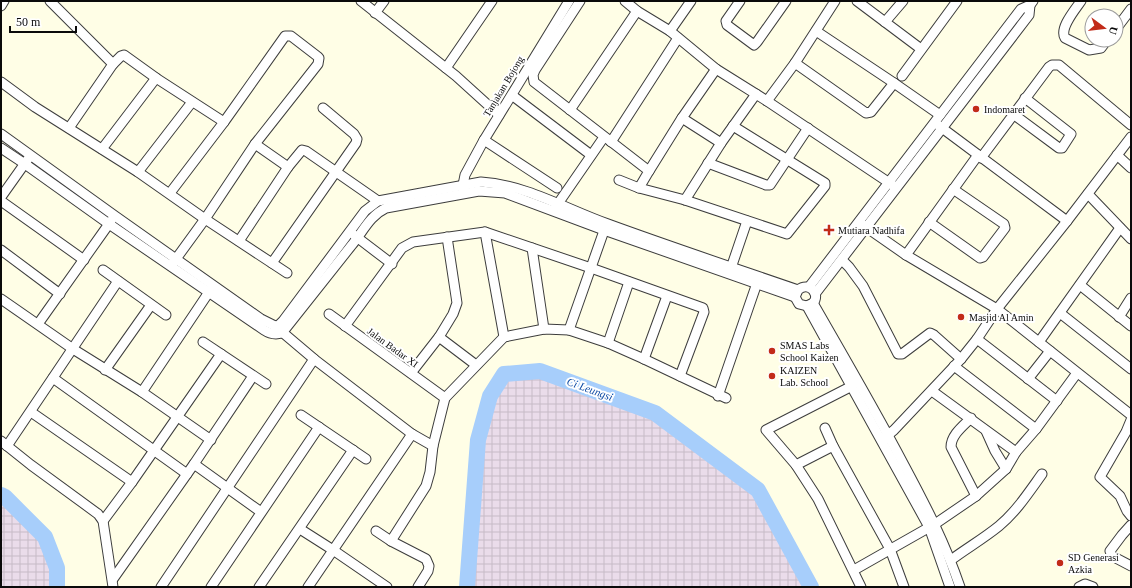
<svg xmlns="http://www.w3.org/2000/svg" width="1132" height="588" font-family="'Times New Roman',serif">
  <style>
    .industrial { fill: url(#industrial-grid) }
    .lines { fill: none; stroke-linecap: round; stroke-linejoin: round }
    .river { stroke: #a7cefb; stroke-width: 16 }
    .street-casing { stroke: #3d3d3d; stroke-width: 11 }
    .street { stroke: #fff; stroke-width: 9 }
    .poi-dot { fill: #c22b19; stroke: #fff; stroke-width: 1.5 }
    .labels { text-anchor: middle; stroke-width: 4; stroke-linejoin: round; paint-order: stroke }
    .street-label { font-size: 10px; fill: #0a0a0a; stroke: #fff }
    .poi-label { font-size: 10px; fill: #0a0a0a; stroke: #fff; text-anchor: start }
    .water-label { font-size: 11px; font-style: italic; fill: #0c49a3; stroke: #fff }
  </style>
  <defs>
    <pattern id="industrial-grid" width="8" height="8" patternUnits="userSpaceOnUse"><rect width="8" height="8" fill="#eadcea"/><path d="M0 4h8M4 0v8" fill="none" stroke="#c7bbc7"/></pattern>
  </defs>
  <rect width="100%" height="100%" fill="#fffee6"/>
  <g class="industrial">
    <path d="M540 371 655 413 758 490 811 587H467L478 443 490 396 504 374Z"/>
    <path d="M1 495 5 497 45 537 57 568V587H1Z"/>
  </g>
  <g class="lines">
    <g class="river">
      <path d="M1 495 5 497 45 537 57 568V587"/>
      <path d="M467 587 478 440 490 396 504 374 540 371 655 413 758 490 811 587"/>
    </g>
    <g class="street-casing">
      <g id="street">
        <path d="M50 1 113 64"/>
        <path d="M361 1 456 76 499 115"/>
        <path d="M580 1 535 70 533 75 534 82 649 171 639 188"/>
        <path d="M625 1 637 11 670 31 716 69 767 101 894 186"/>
        <path d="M740 1 726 21 727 25 754 45 757 42 786 1"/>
        <path d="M857 1 921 49"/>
        <path d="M1081 1C1075 10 1059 28 1065 38L1089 50 1101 48 1107 40"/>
        <path d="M1 6 4 1"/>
        <path d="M375 13 384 1"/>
        <path d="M885 22 903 1"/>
        <path d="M1116 29 1131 9"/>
        <path d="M670 31 691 1"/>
        <path d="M816 31 894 83 940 115"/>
        <path d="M795 63 866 113 871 112 894 83"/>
        <path d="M446 68 492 1"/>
        <path d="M902 76 957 1"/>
        <path d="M1 82 35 107 138 172 205 219 287 273"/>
        <path d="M513 96 591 155"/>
        <path d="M767 101 795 63 835 1"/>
        <path d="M570 110 637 11"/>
        <path d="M1013 114 1059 148H1062L1071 134 1025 98"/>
        <path d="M682 118 721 143"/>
        <path d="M938 125 1067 221"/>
        <path d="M69 128 113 64 121 56 124 55 156 78 224 122"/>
        <path d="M1 134 115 216 261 319 275 326 314 359 412 434 433 446"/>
        <path d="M484 140 557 188"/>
        <path d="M611 142 678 38"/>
        <path d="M255 144 288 167"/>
        <path d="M1 148 25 164 109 224 264 330C270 334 275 335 282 333 305 304 328 275 351 246 363 232 369 216 386 208L479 191 505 193 604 230 795 297"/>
        <path d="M102 149 156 78"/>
        <path d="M1117 155 1131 168"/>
        <path d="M981 158 1049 67 1052 65H1059L1131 125"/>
        <path d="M708 163 766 185H770L808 128"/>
        <path d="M649 171 682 118 716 69"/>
        <path d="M138 172 192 102"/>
        <path d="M619 180 639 188 685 200 787 234 825 186V183L733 126"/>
        <path d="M464 190 463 185 465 175 484 140 569 1"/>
        <path d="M170 193 224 122 285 36H291L317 56 319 58 318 64 255 144 205 219 173 263"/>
        <path d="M1088 194 1131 239"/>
        <path d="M1 197 28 159"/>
        <path d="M685 200 721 143 756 94"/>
        <path d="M1 201 84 260"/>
        <path d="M555 208 604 137"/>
        <path d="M929 222 980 258 983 257 1005 228 1004 224 953 189"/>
        <path d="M863 225 906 255 997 309 1131 415"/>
        <path d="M485 232 504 337"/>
        <path d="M354 235 392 264"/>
        <path d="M239 241 288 167 302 150 306 151 378 201"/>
        <path d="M532 248 544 329"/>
        <path d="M1 250 60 294"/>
        <path d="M906 255 978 155"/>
        <path d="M842 260 849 267 863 286 898 354H902L930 333 934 335 961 359"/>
        <path d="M272 263 356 143 357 139 354 134 323 108"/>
        <path d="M103 270 166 315"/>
        <path d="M730 271 747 221"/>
        <path d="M1080 285 1131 326"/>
        <path d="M809 287 1021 9 1030 5 1033 1"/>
        <path d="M815 294 1029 15 1030 5"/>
        <path d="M1 299 73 349 142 392 211 440"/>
        <path d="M813 303C844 357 875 410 904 465 926 506 945 543 960 587"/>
        <path d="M807 306 929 527 950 587"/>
        <path d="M1060 313 1131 369"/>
        <path d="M329 314 445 398"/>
        <path d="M1119 317 1131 298"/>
        <path d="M38 324 111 221"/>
        <path d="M275 326 279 325 283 321 365 211 378 201 481 182C526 185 566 209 608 224 671 247 734 268 798 290 809 281 821 294 813 303 811 304 809 305 807 306L799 304 795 297 798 290"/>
        <path d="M345 326 402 248 413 242 485 232 591 268 703 308 704 312 680 376"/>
        <path d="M569 330 606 225"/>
        <path d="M439 337 476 365"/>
        <path d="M977 339 1057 401"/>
        <path d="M203 342 266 384"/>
        <path d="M1039 342 1120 228"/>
        <path d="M608 343 629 282"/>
        <path d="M644 359 667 296"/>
        <path d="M954 366 1036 429"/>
        <path d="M105 370 151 305"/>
        <path d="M411 373 439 337 453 314 457 303 447 237"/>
        <path d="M53 378 187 474"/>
        <path d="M1028 379 1050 351"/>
        <path d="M852 386 766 430 796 465 818 499 861 587"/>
        <path d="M932 391 1016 452"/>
        <path d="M142 392 209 292"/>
        <path d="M718 396 757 283"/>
        <path d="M31 412 132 482"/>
        <path d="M301 415 366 459"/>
        <path d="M971 418C963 426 951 435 951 447L976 496"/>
        <path d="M1131 420 1126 432 1100 477 1120 496 1127 511 1131 516"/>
        <path d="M825 428 833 446 890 549 904 587"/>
        <path d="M986 431 995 451 1006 469"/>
        <path d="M882 440 894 430 961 359 977 339 997 309 1067 221 1131 137"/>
        <path d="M1 441 31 465 98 514 103 521 113 587"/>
        <path d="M7 446 118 281"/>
        <path d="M194 464 261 512"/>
        <path d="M796 465 833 446"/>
        <path d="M103 521 132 482 221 354"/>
        <path d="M1131 525 1122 535 1110 551 1112 556 1131 566"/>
        <path d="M300 529 333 550 387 587"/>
        <path d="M376 531 391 541 426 559 429 566 428 571 418 587"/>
        <path d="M391 541 426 486 430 472 433 446 445 398 504 337 544 329 569 330 608 343 644 359 726 398"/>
        <path d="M951 560C967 548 983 539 999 526 1016 512 1029 492 1042 474"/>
        <path d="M854 570 935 524 976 496 1006 469 1016 452 1036 429 1077 373"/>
        <path d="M113 579 194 464 253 376"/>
        <path d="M161 587 314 359"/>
        <path d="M211 587 319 427"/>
        <path d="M259 587 353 450"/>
        <path d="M308 587 412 434"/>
        <path d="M1079 587 1085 584 1093 587"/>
      </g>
    </g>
    <use href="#street" class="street"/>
  </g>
  <g class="poi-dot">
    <circle cx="976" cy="109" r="4"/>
    <path d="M827 224h4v4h4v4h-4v4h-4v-4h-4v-4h4z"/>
    <circle cx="961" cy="317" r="4"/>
    <circle cx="772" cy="351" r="4"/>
    <circle cx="772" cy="376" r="4"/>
    <circle cx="1060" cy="563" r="4"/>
  </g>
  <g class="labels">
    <g class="street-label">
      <text transform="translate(503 86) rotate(-59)" y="4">Tanjakan Bojong</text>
      <text transform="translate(393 347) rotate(36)" y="4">Jalan Badar XI</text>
    </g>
    <g class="poi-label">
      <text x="984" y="113">Indomaret</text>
      <text x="838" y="234">Mutiara Nadhifa</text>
      <text x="969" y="321">Masjid Al Amin</text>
      <text x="780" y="349">SMAS Labs<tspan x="780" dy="12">School Kaizen</tspan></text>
      <text x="780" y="374">KAIZEN<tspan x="780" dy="12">Lab. School</tspan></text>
      <text x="1068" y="561">SD Generasi<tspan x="1068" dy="12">Azkia</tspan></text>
    </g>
    <g class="water-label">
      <text transform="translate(590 389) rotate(20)" y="4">Ci Leungsi</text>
    </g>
  </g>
  <rect width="1132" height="588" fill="none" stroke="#0a0a0a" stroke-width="4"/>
  <g transform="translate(1104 28) rotate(105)"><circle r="19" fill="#ffffff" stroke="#9d9d9d"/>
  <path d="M0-3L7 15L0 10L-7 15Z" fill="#c22b19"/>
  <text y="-6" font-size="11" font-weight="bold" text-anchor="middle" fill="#0a0a0a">U</text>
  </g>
  <path d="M10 26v6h66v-6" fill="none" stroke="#0a0a0a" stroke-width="2"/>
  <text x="16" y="26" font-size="12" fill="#0a0a0a" stroke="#ffffff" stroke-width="3" paint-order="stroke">50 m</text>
</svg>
